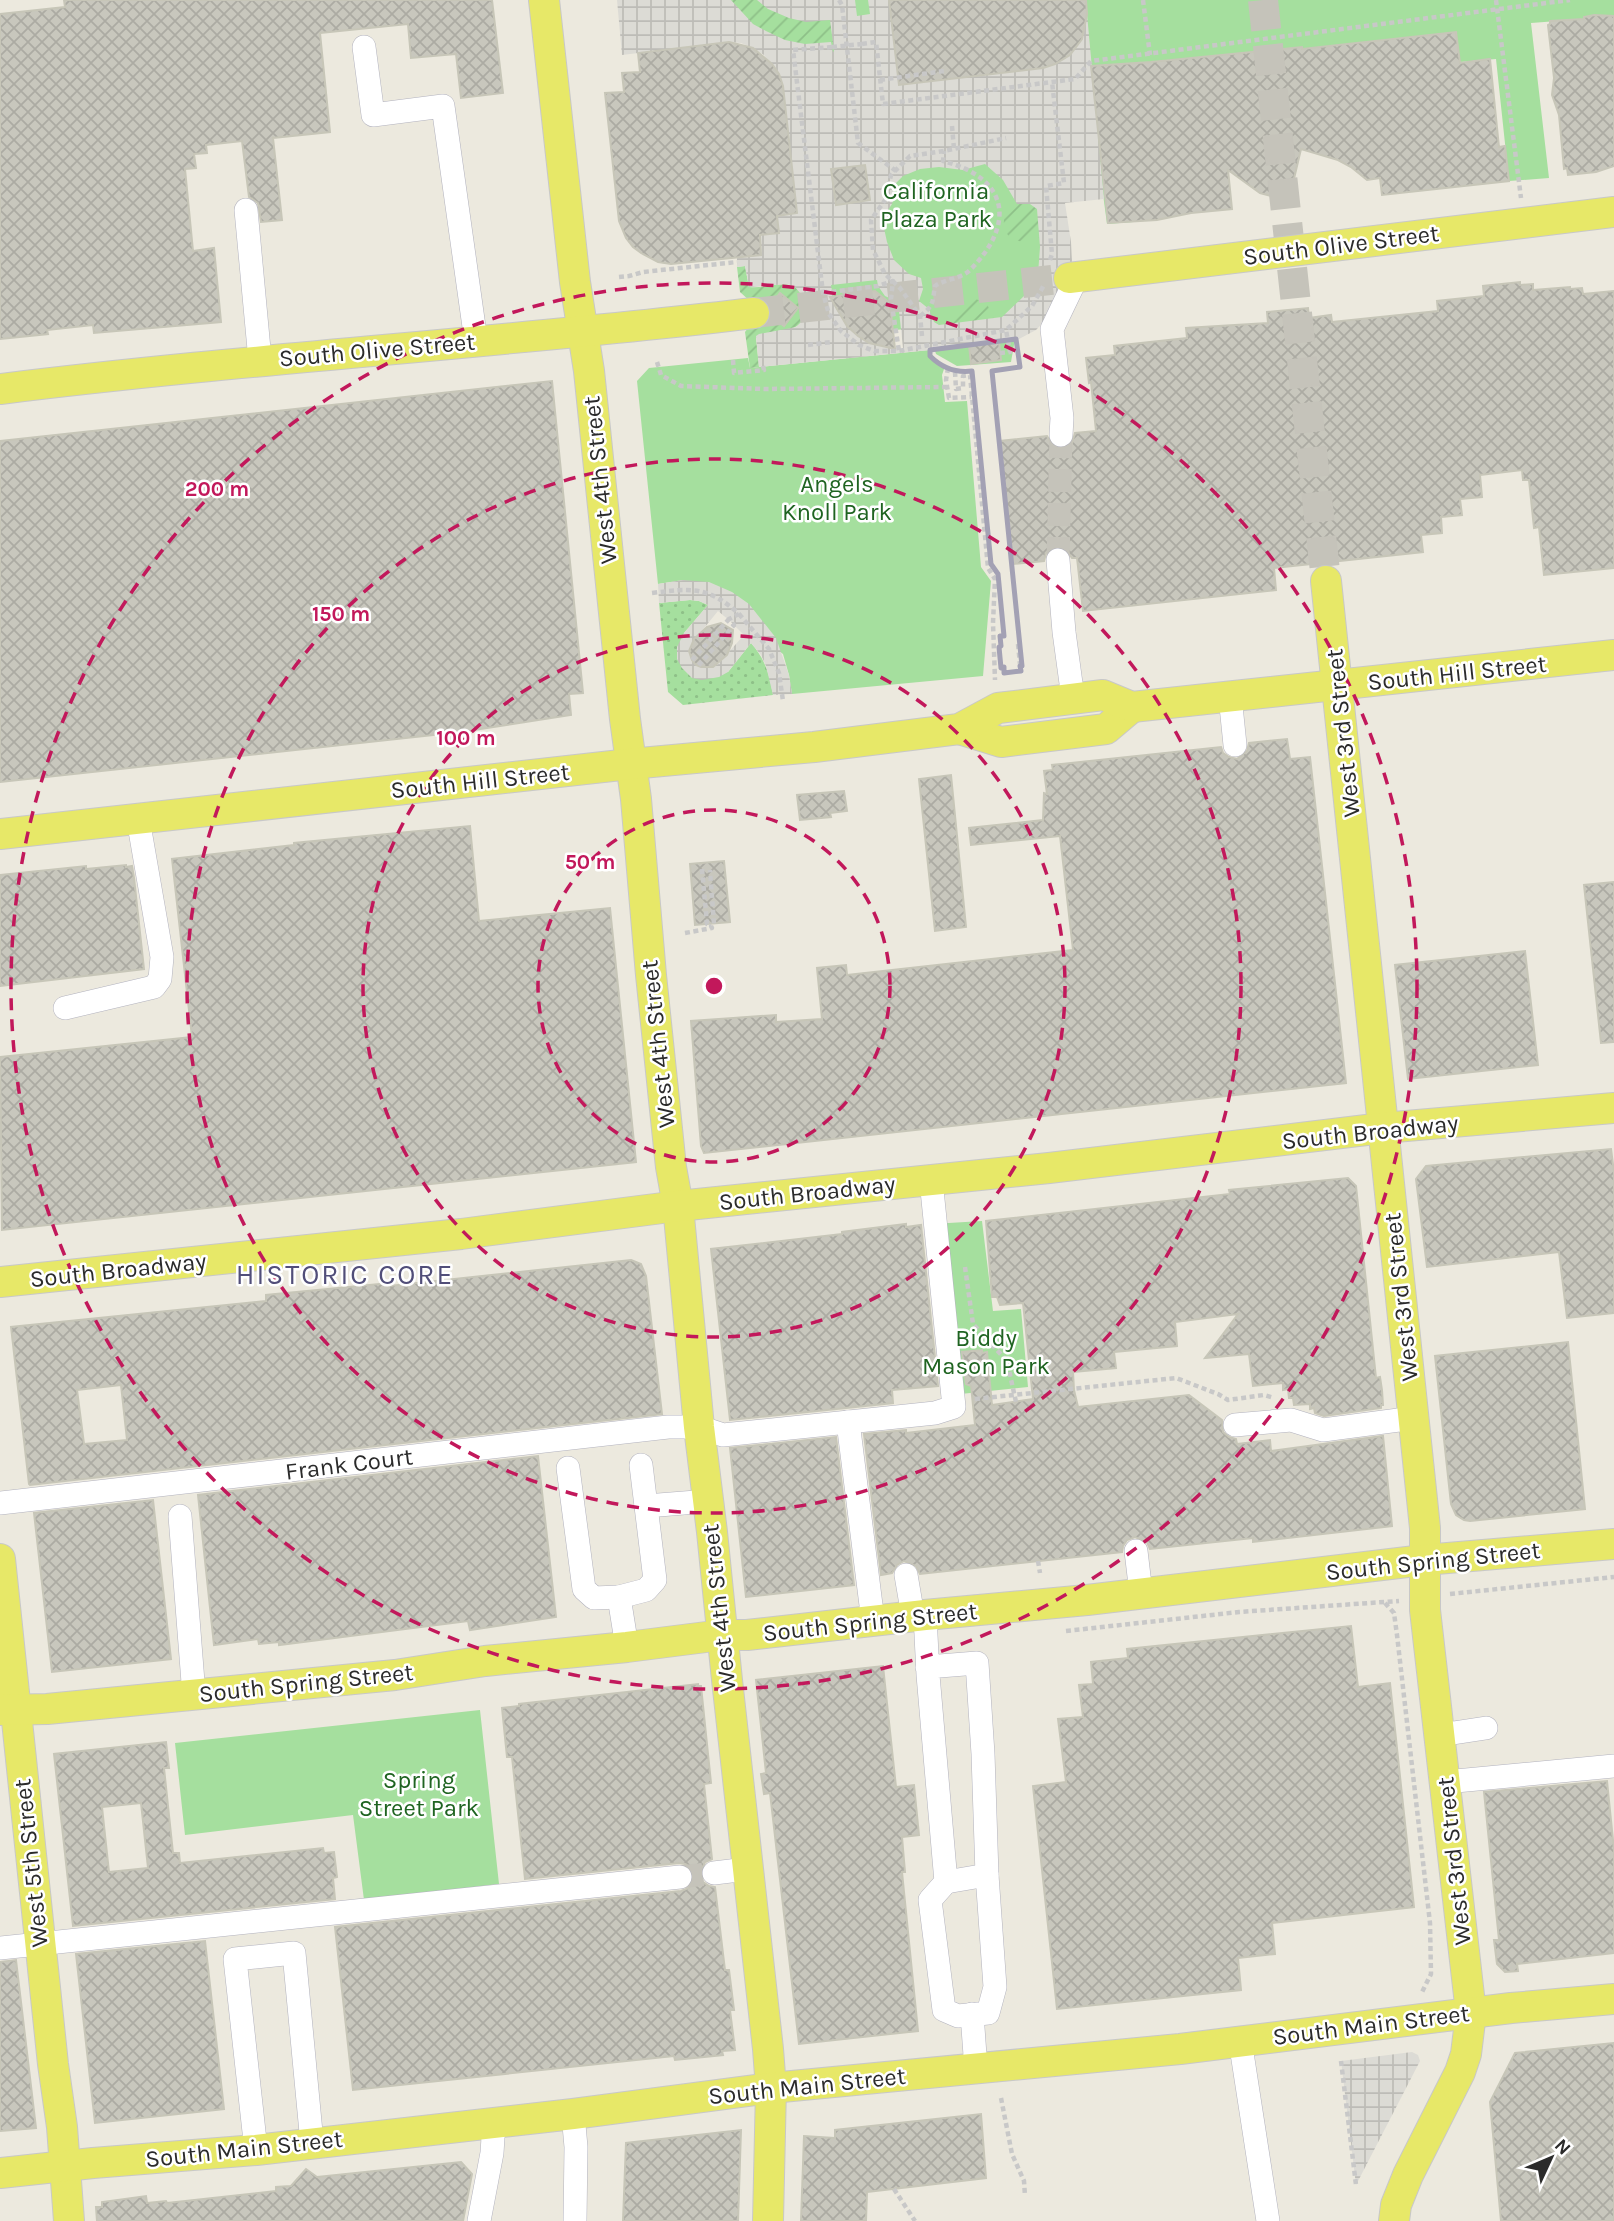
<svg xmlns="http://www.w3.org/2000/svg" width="1614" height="2221" font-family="Karla,sans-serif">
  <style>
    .grass { fill: url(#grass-dots) }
    .park { fill: #a5df9e }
    .garden { fill: url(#garden-furrows) }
    .plaza { fill: url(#plaza-grid); fill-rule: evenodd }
    .building { fill: url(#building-cross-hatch); stroke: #c7c6b8; stroke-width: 2; fill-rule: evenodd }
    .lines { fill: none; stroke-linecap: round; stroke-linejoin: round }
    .minor-tunnel { stroke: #c5c3ba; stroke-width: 23; stroke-dasharray: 23 11; stroke-linecap: butt }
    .major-tunnel { stroke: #c5c3ba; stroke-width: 30; stroke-dasharray: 30 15; stroke-linecap: butt }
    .minor-casing { stroke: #b2b2be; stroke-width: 24 }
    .major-casing { stroke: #c8c8c8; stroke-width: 32 }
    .path { stroke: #c8c8c8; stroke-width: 4.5; stroke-dasharray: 5 3.5; stroke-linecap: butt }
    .minor { stroke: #fff; stroke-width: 23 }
    .major { stroke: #e7e868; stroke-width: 30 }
    .rail { stroke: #a3a1b4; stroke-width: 5 }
    .path-bridge { stroke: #c8c8c8; stroke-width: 4.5; stroke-dasharray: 5 3.5; stroke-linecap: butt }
    .ring { fill: none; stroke: #c2185b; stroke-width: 3.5; stroke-dasharray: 12 9 }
    .labels { text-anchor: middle; stroke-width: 5; stroke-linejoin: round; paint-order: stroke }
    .park-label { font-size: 24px; fill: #1f6421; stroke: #fff }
    .street-label { font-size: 24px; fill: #2b2b2b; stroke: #fff }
    .quarter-label { font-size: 28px; letter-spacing: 2px; fill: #514e79; stroke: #fff }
    .centre { fill: #c2185b; stroke: #fff; stroke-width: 3.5 }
    .ring-label { font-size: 21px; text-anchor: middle; font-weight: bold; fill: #c2185b; stroke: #fff; stroke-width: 5; stroke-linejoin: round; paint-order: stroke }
  </style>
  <defs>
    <pattern id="grass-dots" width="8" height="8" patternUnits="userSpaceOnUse" patternTransform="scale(1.75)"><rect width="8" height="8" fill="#a5df9e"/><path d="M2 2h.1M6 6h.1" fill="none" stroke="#8ec088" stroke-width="1.8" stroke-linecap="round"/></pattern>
    <pattern id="garden-furrows" width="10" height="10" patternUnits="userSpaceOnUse" patternTransform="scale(1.75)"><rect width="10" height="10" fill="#a5df9e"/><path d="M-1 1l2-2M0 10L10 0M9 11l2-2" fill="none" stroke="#8ec088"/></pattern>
    <pattern id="plaza-grid" width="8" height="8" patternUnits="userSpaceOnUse" patternTransform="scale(1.75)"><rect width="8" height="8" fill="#dcdbd5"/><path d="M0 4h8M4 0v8" fill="none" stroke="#bdbcb7"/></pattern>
    <pattern id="building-cross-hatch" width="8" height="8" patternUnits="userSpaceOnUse" patternTransform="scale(1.75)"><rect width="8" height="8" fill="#c8c7bd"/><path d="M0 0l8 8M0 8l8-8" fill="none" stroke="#acaba3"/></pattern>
  </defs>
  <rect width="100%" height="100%" fill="#ece9de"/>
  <path class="grass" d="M690 600 699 601 708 605 684 633 682 668 728 672 751 643C765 659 770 675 773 695L683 705 668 692 659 603Z"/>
  <g class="park">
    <path d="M619 0H889L899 85 1055 64C1080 50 1089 29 1086 0H1614V16L1604 17 1603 15 1584 17V19L1531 23 1549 178 1509 181 1496 59 1460 62 1456 32 1428 35 1119 93 1133 222 1107 224 1103 194 1060 199 1064 249 1016 333 1011 362 957 366 936 354 927 327 820 337 783 49Z"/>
    <path d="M930 350V357L945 366 942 375 945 402 967 401 981 567 991 581 983 676 792 694 789 675 783 654 683 580 658 584 637 381 649 368 748 358 750 368Z"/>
    <path d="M982 1221 993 1311 1021 1309 1028 1387 951 1395 932 1224Z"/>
    <path d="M480 1710 499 1884 364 1900 353 1815 185 1835 175 1743Z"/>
  </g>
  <g class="garden">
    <path d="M731 0H757L768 9 789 18 806 22 831 20 833 42C824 42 814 45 805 44 775 42 748 23 731 0Z"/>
    <path d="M1023 203 1030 204 1037 209 1039 237 1025 243 1010 238C998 223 1004 207 1023 203Z"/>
    <path d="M745 266 749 287C763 289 780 281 793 286 800 289 804 296 806 302 815 331 774 333 756 338L759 367 750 368 745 332 751 324 752 303 740 292 737 267Z"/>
    <path d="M968 299H976L987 304 994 319 953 324C951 312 957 304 968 299Z"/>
  </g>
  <g class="plaza">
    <path d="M617 0H731L753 24 766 31 785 40 805 44 831 42 833 52 834 51 830 20 806 22 789 18 768 9 757 0H855L857 16 870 14 868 0H889L899 85 1055 64 1066 58 1082 39 1087 14 1104 199 1065 203 1071 242 1072 262 1067 285 1055 310 1036 330 1019 339 930 350 759 367 756 336 759 334 796 327 806 317 808 311 805 299 795 287 787 284 749 287 745 266 737 267V257L761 254 760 235 779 233 777 216 797 213 783 86 779 74 764 55 753 48 741 43 729 42 622 55ZM985 164 1003 180 1017 204H1030L1037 209 1040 247 1038 274 1024 296 1002 317 939 325 934 322 929 309 919 301 923 289 921 278 909 274 894 260 887 242 882 219 892 204 895 193 891 188 903 176 920 169 939 167 963 170ZM865 165 870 200 836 204 832 169ZM877 280 878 286 885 296 898 302 903 348 883 347 858 336 847 325 835 307 831 285Z"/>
    <path d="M683 580 709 582 732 592 749 604 776 638 789 675 792 694 773 695 766 666 761 655 751 643 728 672 719 677 702 680 692 678 682 668 677 659V647L684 633 708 605 699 601 690 600 659 603 658 584ZM718 611 730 621 744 635 718 664 713 667H701L692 660 689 651 691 644Z"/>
    <path d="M1412 2052 1418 2055 1420 2061 1356 2185 1341 2061Z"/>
  </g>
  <g class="building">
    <path d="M64 0H492L503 93 461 98 456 54 411 58 408 24 320 33 330 132 273 138 282 220 261 222 258 203 249 197 242 141 206 145 207 153 194 154 196 168 185 169 193 251 214 248 221 322 94 333 93 325 47 330 48 334 0 339V14L65 7Z"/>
    <path d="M889 0H1086L1087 14 1082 39 1070 55 1055 64 1043 68 899 85Z"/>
    <path d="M1594 15 1614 16V166L1596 172 1568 175 1567 168 1564 169 1559 115 1552 95 1554 78 1548 25 1550 24V21L1584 19V17Z"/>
    <path d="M1456 32 1460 63 1490 59 1499 147 1505 146 1509 181 1382 195 1380 178 1367 180 1351 167 1338 160 1301 149 1293 183 1286 191 1280 195 1271 196 1260 193 1228 170 1232 209 1191 213 1157 220 1108 223 1091 66 1151 62 1302 47V49Z"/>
    <path d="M729 42 753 48 772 64 779 74 783 86 797 213 777 216 779 233 760 235 761 255 671 264 658 262 641 253 633 247 626 238 619 221 605 93 624 92 622 73 640 72 638 53Z"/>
    <path d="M865 165 870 200 836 205 831 169Z"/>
    <path d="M1520 282V285L1533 284V290L1570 287V289L1582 288 1583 294 1614 291V568L1544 575 1539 527 1534 528 1529 480H1523L1522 470 1480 475 1482 497 1460 499 1462 515 1441 517 1442 533 1421 535 1423 552 1274 568 1276 590 1083 611 1077 558H1072L1065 548 1058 546 1051 548 1046 553 1044 561 1013 564 1000 441 1047 436 1053 446 1061 449 1072 443 1075 433 1096 431 1091 382 1089 383 1086 358 1115 355 1114 346 1187 338 1186 328 1268 323 1267 312 1308 308 1309 318 1331 315 1332 322 1438 311 1437 301 1484 296 1483 286Z"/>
    <path d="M875 291 890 303 895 349 869 343 858 336 847 326 830 297Z"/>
    <path d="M780 293 798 308 784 326 771 316 770 306Z"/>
    <path d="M999 342 1001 360 971 364 969 345Z"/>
    <path d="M552 381 583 693 569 694 571 715 461 732 0 782V441Z"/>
    <path d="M721 623 733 630 732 643 727 655 713 667H701L696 665 692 660 689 651 694 639 707 627Z"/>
    <path d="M1287 739 1290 759 1310 757 1346 1083 704 1153 701 1146 691 1021 776 1015V1022L822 1019 817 968 846 965 847 975 1073 950 1060 836 971 845 969 828 1043 820 1044 793 1047 794 1044 771 1053 770 1052 765 1221 747 1223 753 1229 757 1237 759 1247 751 1249 743Z"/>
    <path d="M951 775 966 927 935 931 919 779Z"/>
    <path d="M844 791 847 811 830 813 831 817 800 820 797 795Z"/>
    <path d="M470 826 479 921 610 908 636 1162 2 1230 0 1057 192 1037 172 859 294 845V843Z"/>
    <path d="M724 861 730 922 695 925 690 864Z"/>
    <path d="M126 865V867L132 866 134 878 144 969 0 986V875L86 866V869Z"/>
    <path d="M1614 882V1042L1601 1043 1584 885Z"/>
    <path d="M1525 951 1538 1065 1408 1079 1395 965Z"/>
    <path d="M1611 1149 1614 1172V1313L1567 1318 1559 1252 1427 1267 1416 1179 1426 1166Z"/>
    <path d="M1348 1178 1356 1186 1376 1378 1380 1377 1382 1390 1383 1405H1381V1408L1324 1416 1315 1413 1314 1408 1310 1409V1404L1294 1405 1293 1398H1289L1288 1389 1283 1390V1383L1253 1386 1249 1354 1205 1358 1238 1314 1175 1322 1177 1346 1114 1352 1116 1368 1073 1372 1074 1390 1078 1407 1189 1395 1222 1420 1223 1432 1229 1437 1236 1439 1237 1444 1270 1440 1271 1451 1383 1436 1392 1526 1253 1542V1538L1150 1549 1147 1542 1135 1537 1127 1540 1123 1546 1122 1552 920 1574 916 1566 904 1561 897 1565 892 1573 881 1575 864 1434 906 1430V1433L975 1425 971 1386 966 1384 962 1352 982 1350V1353L987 1352 992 1405 1033 1399 1023 1303 1000 1305 997 1297H992L986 1221 1230 1194 1229 1190Z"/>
    <path d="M906 1224V1227L921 1225 938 1386 892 1390 893 1403 730 1420 711 1249 842 1234V1232Z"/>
    <path d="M631 1260 641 1264 646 1276 662 1414 30 1485 29 1484 11 1327 266 1301V1295L389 1283V1286ZM121 1385 127 1440 84 1444 77 1390Z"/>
    <path d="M1568 1342 1585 1509 1470 1521 1464 1520 1456 1515 1451 1504 1435 1356Z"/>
    <path d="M836 1437 854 1585 746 1597 730 1448Z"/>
    <path d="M538 1456 556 1617 470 1630 468 1621 279 1645V1642L259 1644 258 1639 214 1645 198 1495Z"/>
    <path d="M153 1500 171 1659 52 1672 34 1513Z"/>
    <path d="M1351 1626 1358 1687 1390 1683 1414 1907 1272 1923 1275 1954 1238 1958 1241 1990 1057 2009 1033 1786 1066 1782 1058 1719 1083 1717 1079 1685 1093 1684 1091 1662 1128 1658 1127 1649Z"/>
    <path d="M883 1666 896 1787 914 1785 919 1835 902 1837 905 1872H902L918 2031 799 2044 770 1793 764 1794 761 1774 766 1773 756 1680Z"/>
    <path d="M698 1684V1686H701L711 1783 704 1784 712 1859 705 1862 700 1874 703 1882 709 1886 715 1887 725 1970H729L734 2010H730L735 2050 722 2051 723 2055 675 2060 674 2056 353 2090 335 1927 681 1891 689 1888 693 1882 694 1875 691 1868 685 1864 679 1863 525 1879 512 1757H507L502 1708 519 1706V1704Z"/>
    <path d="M166 1742 169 1768H164L173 1853H179L180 1863 323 1848 324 1853 334 1852 337 1877 333 1878 335 1899 73 1926 54 1754ZM141 1803 148 1868 109 1872 102 1807Z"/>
    <path d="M1607 1781 1614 1850V1953L1517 1964 1518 1971 1505 1972 1497 1964 1494 1940H1499L1484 1792Z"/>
    <path d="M205 1941 224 2109 95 2123 76 1954Z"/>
    <path d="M16 1960 36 2128 0 2131V1962Z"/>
    <path d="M1614 2043V2221H1501L1490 2102 1515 2053Z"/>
    <path d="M981 2114 986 2178 867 2192 866 2221H801L804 2136 835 2138V2130Z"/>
    <path d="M741 2130 738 2221H623L626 2143Z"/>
    <path d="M461 2162 472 2174 463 2221H97L96 2207H102V2202L146 2196 147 2203 166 2201 167 2203 276 2191V2187L291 2186 306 2169 317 2177Z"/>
  </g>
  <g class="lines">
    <g class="minor-tunnel">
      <path d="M1058 560 1061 435"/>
      <path d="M680 1877 714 1873"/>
    </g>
    <g class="major-tunnel">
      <path d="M1263 0 1326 581"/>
      <path d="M754 313 1069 278"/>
    </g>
    <g class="minor-casing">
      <g id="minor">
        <path d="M364 47 373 115 443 106 476 341"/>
        <path d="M246 210 260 360"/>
        <path d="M1061 435 1062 418 1052 329 1077 277"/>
        <path d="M1058 560 1064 632 1073 698"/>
        <path d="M1230 696 1235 745"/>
        <path d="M65 1008 154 987 160 979 162 957 138 819"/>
        <path d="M848 1422 873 1621"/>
        <path d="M1235 1425 1291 1420 1323 1430 1414 1418"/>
        <path d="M568 1468 584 1589 594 1598 619 1597"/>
        <path d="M0 1503 668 1427H699L723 1435 935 1413 954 1407 931 1180"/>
        <path d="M646 1506 709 1501"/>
        <path d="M180 1516 194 1695"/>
        <path d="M1136 1551 1141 1593"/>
        <path d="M906 1575 913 1616"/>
        <path d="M925 1615 928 1675 946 1882 930 1900 944 2010 958 2016 988 2013 995 1987 987 1875 983 1754 977 1663 927 1667"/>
        <path d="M627 1647 619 1597 646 1590 655 1580 641 1465"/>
        <path d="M1440 1735 1486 1728"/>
        <path d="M1445 1782 1614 1766"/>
        <path d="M714 1873 747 1869"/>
        <path d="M946 1882 987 1875"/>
        <path d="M0 1948 680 1877"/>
        <path d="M972 2014 976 2069"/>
        <path d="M1240 2040 1268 2221"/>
        <path d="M573 2114 576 2147 575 2221"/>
        <path d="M256 2150 235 1959 294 1953 312 2143"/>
        <path d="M479 2221 492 2153 494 2122"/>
      </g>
    </g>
    <g class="major-casing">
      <g id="major">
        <path d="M544 0 575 282 589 371 625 719 636 799 651 975 671 1167 678 1206 699 1427 712 1532 727 1680 768 2049 771 2088 768 2221"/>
        <path d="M1069 278 1614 212"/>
        <path d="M0 389C251 358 503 343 754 313"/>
        <path d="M1326 581 1425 1528V1610L1471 2013 1466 2054 1460 2072 1408 2175 1396 2205 1394 2221"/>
        <path d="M959 729 1001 742 1106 729 1132 707"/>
        <path d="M0 834 630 764 814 747 959 729 998 708 1103 695 1132 707 1614 655"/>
        <path d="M0 1282 461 1234 678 1206 1049 1168 1383 1128 1614 1108"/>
        <path d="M0 1559 53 2064 62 2127 69 2221"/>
        <path d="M0 1710 47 1709 395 1675 485 1661 627 1647 722 1635H747L925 1615 1087 1600 1424 1560 1614 1544"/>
        <path d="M0 2173 93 2163 256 2150 573 2114 771 2088 1180 2049 1511 2008 1614 1999"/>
      </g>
    </g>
    <g class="path">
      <path d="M839 0 842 5 858 143 896 171"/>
      <path d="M1143 0 1150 55"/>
      <path d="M1496 0 1521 198"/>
      <path d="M862 44 876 42 883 104 1075 79 1091 61 1570 0"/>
      <path d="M832 47 793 50 823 293 829 314 841 331 859 345 874 351H899L1006 330 1032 306 1044 285"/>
      <path d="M880 80 944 71"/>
      <path d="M952 126 954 149"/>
      <path d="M1050 260 1052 254 1046 186 1064 183 1052 82"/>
      <path d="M619 277 629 276 643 272 737 262"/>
      <path d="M823 293 878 286 893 281 891 299 899 351"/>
      <path d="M920 316C935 305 932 302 935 286 945 279 961 279 970 270 1016 224 1009 178 943 161L944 151"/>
      <path d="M922 336 920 316 900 288 885 274 873 250 871 220 885 200 891 175 910 156 944 151 1006 138"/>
      <path d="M808 345 831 342"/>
      <path d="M1000 353 1010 352 1006 330"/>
      <path d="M733 360 734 373 764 370 763 366"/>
      <path d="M657 362 661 375 681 386 764 389 947 387"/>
      <path d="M948 368 946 380 949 398 971 397"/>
      <path d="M955 372 956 389 963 388V376L970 375 988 568 995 579 993 623 995 680"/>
      <path d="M652 593C692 588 708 586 739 614L729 619 734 625 698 666"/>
      <path d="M739 614 769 649 779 673 783 701"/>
      <path d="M1018 644 1020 664"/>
      <path d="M692 660 729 619"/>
      <path d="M702 869 707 924 711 926"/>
      <path d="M685 933 712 928 711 926 714 924 710 870"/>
      <path d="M965 1267 973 1324 1007 1361 1016 1402"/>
      <path d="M975 1399 1176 1378 1218 1394 1228 1400 1264 1395 1274 1398"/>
      <path d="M1038 1561 1040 1573"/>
      <path d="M1450 1594 1614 1577"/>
      <path d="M1385 1603 1394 1613 1397 1635 1430 1923 1431 1974 1422 1992"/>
      <path d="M1066 1631 1239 1612 1399 1601"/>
      <path d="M1341 2061 1356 2185"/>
      <path d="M1001 2098 1012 2154 1024 2181 1025 2196"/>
      <path d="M894 2189 915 2221"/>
    </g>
    <use href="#minor" class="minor"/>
    <use href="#major" class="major"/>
    <path class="rail" d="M1016 339 1020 367 992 371 1022 666H1020L1021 671 1004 673V667L1001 668 999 647 1001 646 1000 636H1004L998 574 991 564 972 371C956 373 942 368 930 356V350Z"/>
    <path class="path-bridge" d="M832 47 862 44"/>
  </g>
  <g class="ring">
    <circle cx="714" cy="986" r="176"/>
    <circle cx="714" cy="986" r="351"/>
    <circle cx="714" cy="986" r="527"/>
    <circle cx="714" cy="986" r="703"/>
  </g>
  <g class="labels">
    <g class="park-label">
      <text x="936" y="199">California<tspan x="936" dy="28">Plaza Park</tspan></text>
      <text x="837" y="492">Angels<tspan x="837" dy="28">Knoll Park</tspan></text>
      <text x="986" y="1346">Biddy<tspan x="986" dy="28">Mason Park</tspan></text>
      <text x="419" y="1788">Spring<tspan x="419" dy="28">Street Park</tspan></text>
    </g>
    <g class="street-label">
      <text transform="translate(1341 245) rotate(-7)" y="8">South Olive Street</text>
      <text transform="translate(377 350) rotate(-5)" y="8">South Olive Street</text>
      <text transform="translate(600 480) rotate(-96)" y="8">West 4th Street</text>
      <text transform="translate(1457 673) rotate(-6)" y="8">South Hill Street</text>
      <text transform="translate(1343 733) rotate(-96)" y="8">West 3rd Street</text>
      <text transform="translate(480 781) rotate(-6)" y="8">South Hill Street</text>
      <text transform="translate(658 1044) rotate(-96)" y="8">West 4th Street</text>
      <text transform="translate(1370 1132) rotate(-6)" y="8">South Broadway</text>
      <text transform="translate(807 1193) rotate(-6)" y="8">South Broadway</text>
      <text transform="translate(118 1270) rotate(-6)" y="8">South Broadway</text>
      <text transform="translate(1401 1297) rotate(-96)" y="8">West 3rd Street</text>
      <text transform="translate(349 1464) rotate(-7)" y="8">Frank Court</text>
      <text transform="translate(1433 1561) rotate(-6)" y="8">South Spring Street</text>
      <text transform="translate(719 1608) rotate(-96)" y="8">West 4th Street</text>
      <text transform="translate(870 1622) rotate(-6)" y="8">South Spring Street</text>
      <text transform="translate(306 1683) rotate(-6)" y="8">South Spring Street</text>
      <text transform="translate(1454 1861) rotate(-96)" y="8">West 3rd Street</text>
      <text transform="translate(31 1863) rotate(-96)" y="8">West 5th Street</text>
      <text transform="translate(1371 2025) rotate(-7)" y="8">South Main Street</text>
      <text transform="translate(807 2086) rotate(-6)" y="8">South Main Street</text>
      <text transform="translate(244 2149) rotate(-6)" y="8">South Main Street</text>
    </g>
    <g class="quarter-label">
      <text x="345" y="1284">HISTORIC CORE</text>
    </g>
  </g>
  <circle cx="714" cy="986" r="10" class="centre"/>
  <g class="ring-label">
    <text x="217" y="496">200 m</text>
    <text x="341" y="621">150 m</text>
    <text x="466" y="745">100 m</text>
    <text x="590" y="869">50 m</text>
  </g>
  <g transform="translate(1551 2158) rotate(46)" stroke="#ffffff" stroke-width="5" paint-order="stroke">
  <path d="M0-5L12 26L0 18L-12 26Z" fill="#2b2b2b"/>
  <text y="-10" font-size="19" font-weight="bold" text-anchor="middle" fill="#2b2b2b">N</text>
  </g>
</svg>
